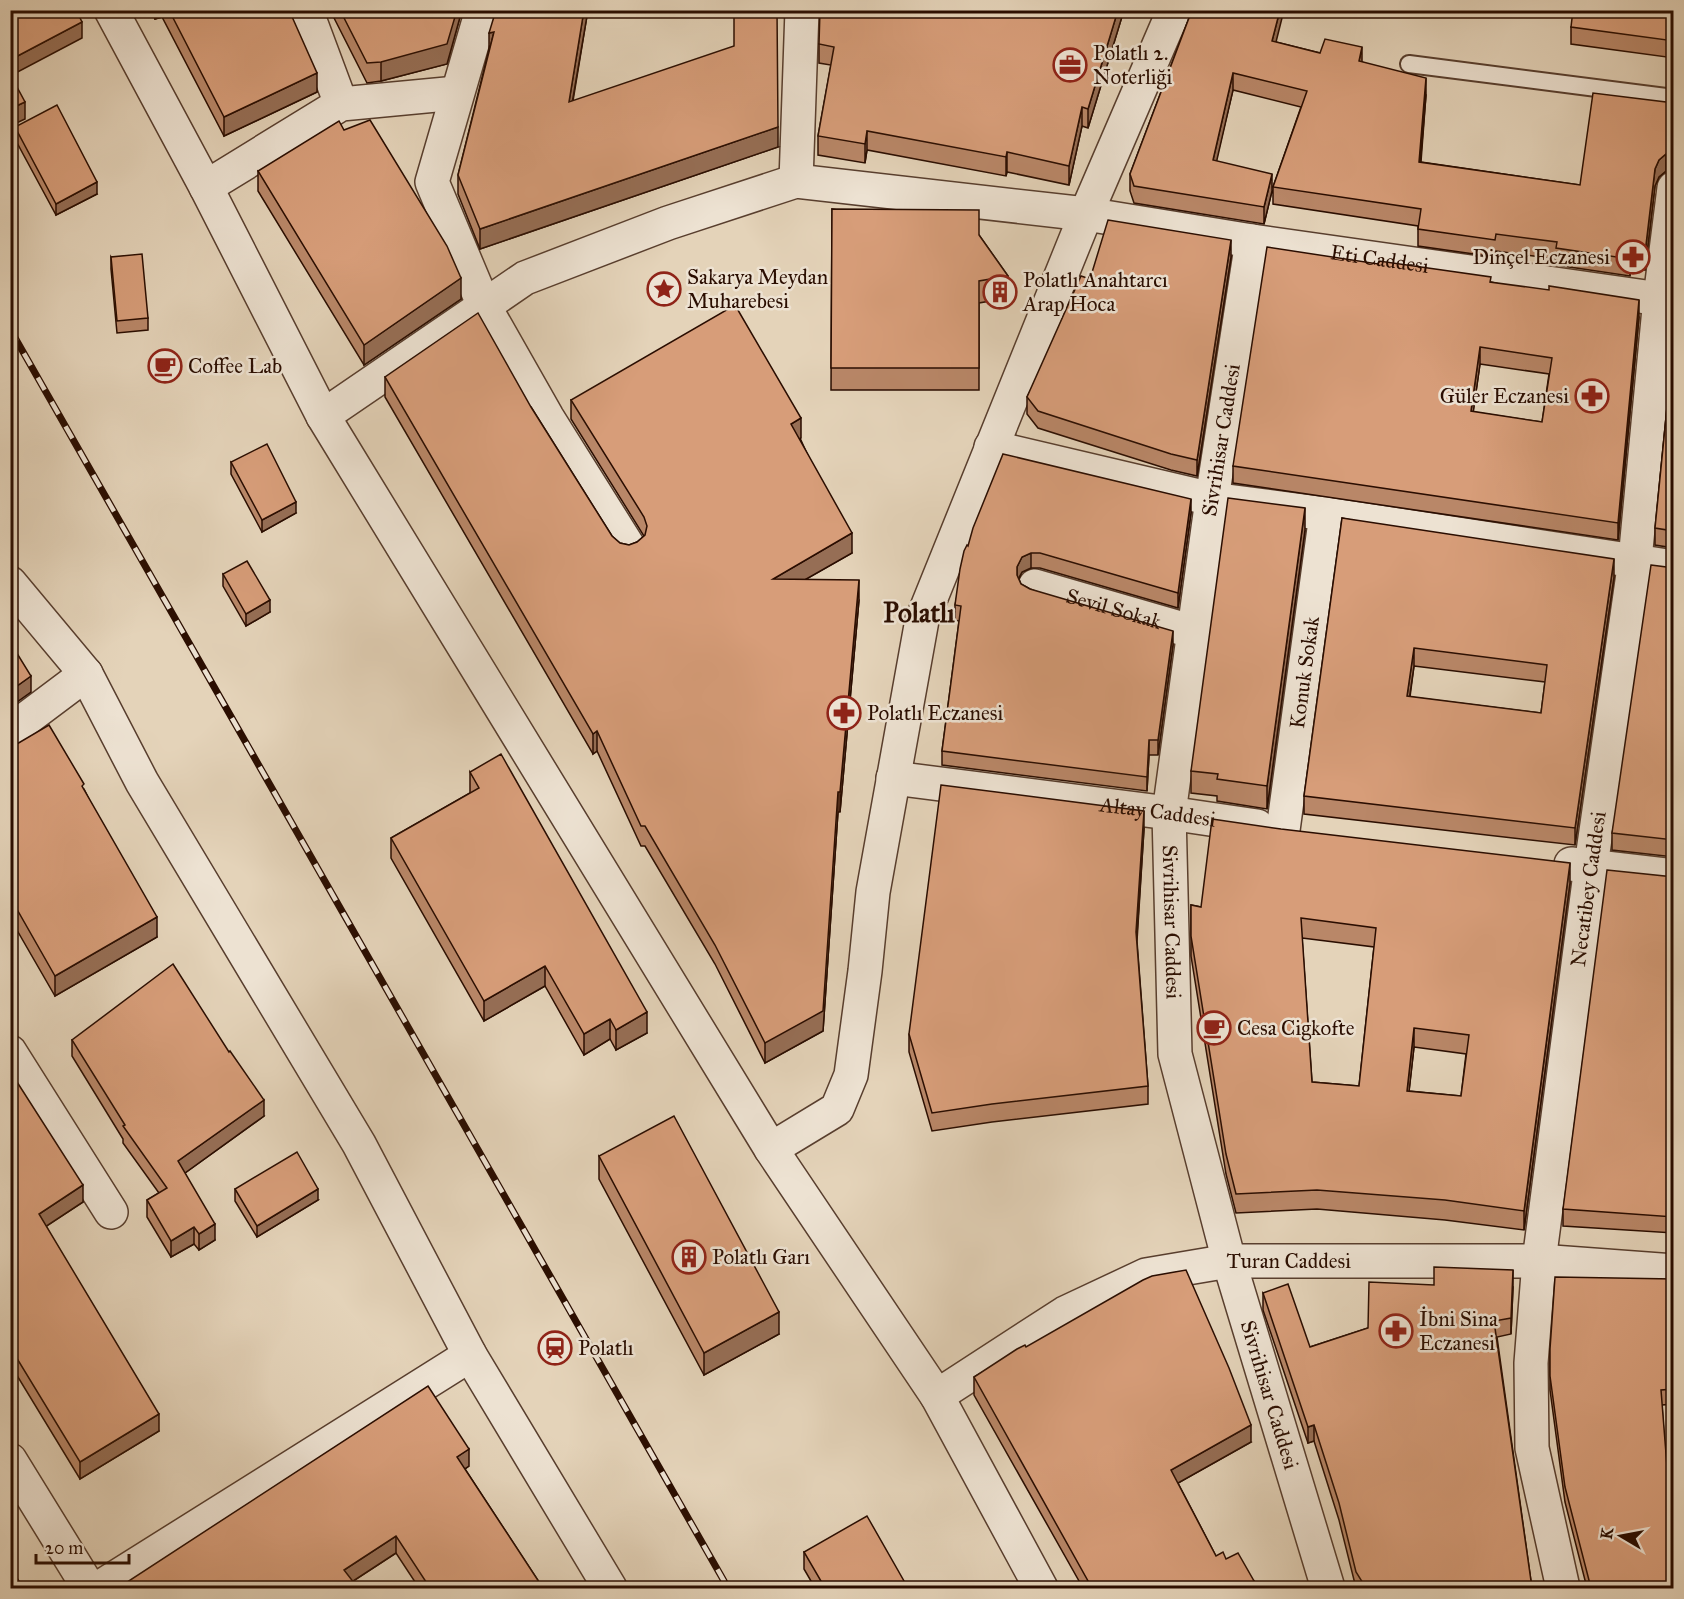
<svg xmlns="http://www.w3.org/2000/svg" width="1684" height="1599" font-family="'IM FELL Great Primer',serif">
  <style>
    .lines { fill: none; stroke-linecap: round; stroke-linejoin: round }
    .service-casing { stroke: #583e2e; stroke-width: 20 }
    .minor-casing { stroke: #583e2e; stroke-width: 36 }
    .tertiary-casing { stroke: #583e2e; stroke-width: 36 }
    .service { stroke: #ede2d2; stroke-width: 16 }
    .minor { stroke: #ede2d2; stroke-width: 33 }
    .tertiary { stroke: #ede2d2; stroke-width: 33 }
    .rail-casing { stroke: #2a0d00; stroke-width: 7 }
    .rail { stroke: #ede2d2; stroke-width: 4.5; stroke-dasharray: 14; stroke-linecap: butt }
    .wall { fill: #b98768; stroke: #2a0d00; stroke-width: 1.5; fill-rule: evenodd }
    .shaded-wall { fill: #966e55; stroke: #2a0d00; stroke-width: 1.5 }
    .building { fill: #d79d79; stroke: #2a0d00; stroke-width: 1.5; fill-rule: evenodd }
    .labels { text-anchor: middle; stroke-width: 5; stroke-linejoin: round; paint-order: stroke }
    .poi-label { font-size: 21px; fill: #2a0d00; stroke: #ede2d2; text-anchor: start }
    .street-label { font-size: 21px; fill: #2a0d00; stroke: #ede2d2 }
    .district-label { font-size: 27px; font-weight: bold; fill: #2a0d00; stroke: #ede2d2 }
  </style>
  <rect width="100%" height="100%" fill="#e4d3b9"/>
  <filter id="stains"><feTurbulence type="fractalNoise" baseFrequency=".00333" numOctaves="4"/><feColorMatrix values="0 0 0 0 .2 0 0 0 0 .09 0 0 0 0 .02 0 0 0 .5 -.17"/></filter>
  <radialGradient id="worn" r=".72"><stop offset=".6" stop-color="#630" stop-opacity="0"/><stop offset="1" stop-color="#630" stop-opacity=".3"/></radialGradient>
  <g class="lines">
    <g class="service-casing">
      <path id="service" d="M1409 64 1674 98"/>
    </g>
    <g class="minor-casing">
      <g id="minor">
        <path d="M306 10 341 104"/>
        <path d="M482 10 432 182 484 306 547 417 628 546"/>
        <path d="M796 181 802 10"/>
        <path d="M206 187 341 104 457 93"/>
        <path id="s1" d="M1252 241 1212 499 1169 813 1175 1054 1229 1261 1328 1588"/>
        <path d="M323 416 525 278 668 223 796 181 1086 214"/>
        <path d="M991 447 1212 499 1326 514 1674 567"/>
        <path id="s2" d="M1035 586 1194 632"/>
        <path d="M10 731 86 674"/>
        <path id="s3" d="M893 778 1169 813 1257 826"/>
        <path id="s4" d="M1283 830 1326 514"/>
        <path d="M1571 864 1674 876"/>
        <path d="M10 1052 111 1212"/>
        <path id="s5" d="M937 1396 1065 1313 1146 1275 1229 1261H1539L1674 1271"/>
        <path d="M10 1460 89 1588"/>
        <path d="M99 1588 470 1355"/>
        <path id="s6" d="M1563 1588 1532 1448 1531 1363 1539 1261 1591 866 1635 560 1660 298 1674 188"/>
      </g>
    </g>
    <g class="tertiary-casing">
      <g id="tertiary">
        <path d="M111 10 206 187 323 416 771 1149 937 1396 1041 1588"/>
        <path id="s7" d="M1086 214 1252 241 1674 301"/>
        <path d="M10 583 86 674 142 782 359 1144 470 1355 610 1588"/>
        <path d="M771 1149 837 1109 851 1075 865 971 873 892 922 620 1086 214 1174 10"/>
      </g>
    </g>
    <use href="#service" class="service"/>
    <use href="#minor" class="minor"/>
    <use href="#tertiary" class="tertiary"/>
    <g class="rail-casing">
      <path id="rail" d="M10 329 728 1588"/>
    </g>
    <use href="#rail" class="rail"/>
  </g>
  <g class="wall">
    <path d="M151 10H289L317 92 224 136 162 17 155 19Z"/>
    <path d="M330 10H462L447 64 381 81 367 83Z"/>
    <path d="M588 10 573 101 778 147 480 249 458 194V175L489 49Z"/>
    <path d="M1124 10 1088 128 1082 126 1069 185 1007 172 1006 176 867 150 865 163 818 155V136L831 65 819 63V44Z"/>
    <path d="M1192 10 1276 42 1320 53 1362 62 1426 95 1421 162 1580 185 1674 103V170L1666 171 1659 177 1655 186 1645 270 1631 267 1630 276 1556 265V259L1496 251 1495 257 1418 246V226L1273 204V187L1301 107 1233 90 1216 161 1272 191 1264 224 1134 203 1130 191V174Z"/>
    <path d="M1674 10V58L1571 44V27Z"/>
    <path d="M15 127 97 194 56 215 15 139Z"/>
    <path d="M258 171 461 299 364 365 258 191Z"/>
    <path d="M832 209 979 235 1008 276V298L979 303V390H831Z"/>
    <path d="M111 257 148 318V330L117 333 111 269Z"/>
    <path d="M1231 257 1197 476 1171 470 1038 428 1027 414V397L1090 279Z"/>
    <path d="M1491 282 1639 317 1618 540 1233 483V466ZM1480 364 1549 374 1542 422 1473 412Z"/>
    <path d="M1674 337V548L1655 545V528Z"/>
    <path d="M385 377 531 407 612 536 620 543 629 545 637 542 644 536 571 419V400L801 438H800L852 553 806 579 859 600 840 812H838L823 1031 765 1063 715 964 645 846H641L597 751 593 754 385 397Z"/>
    <path d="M231 462 296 513 262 532 231 474Z"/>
    <path d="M1191 513 1178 608 1040 568H1031L1022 572 1019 579 1021 584 1030 589 1173 645 1158 755H1149L1147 791 942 765V751L959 621 955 620V605L968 546Z"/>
    <path d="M1342 518 1614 577 1575 845 1304 814V796ZM1414 666 1545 682 1541 713 1410 697Z"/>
    <path d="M1305 530 1267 809 1217 801V796L1191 793V771Z"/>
    <path d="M1674 568V857L1612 850V833L1671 569Z"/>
    <path d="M223 574 270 612 246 626 223 586Z"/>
    <path d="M10 748 84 789 157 937 55 996 10 918Z"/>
    <path d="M470 772 647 1033 616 1050 610 1039 584 1055 545 986 484 1021 391 858V838L470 793Z"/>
    <path d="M1144 829 1137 941 1148 1086V1104L992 1122 932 1131 909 1052V1034Z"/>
    <path d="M1674 877V1233L1563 1226V1209Z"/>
    <path d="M1570 883 1524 1230 1445 1220 1317 1209 1236 1213 1226 1174 1191 956V905L1201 907ZM1302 938 1374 947 1359 1086 1312 1082ZM1414 1047 1466 1054 1461 1096 1409 1091Z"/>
    <path d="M72 1040 264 1116 185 1173 215 1240 199 1250 194 1244 171 1257 147 1217V1200L159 1193 123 1143V1139L72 1056Z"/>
    <path d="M10 1071 83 1202 46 1226 159 1431 80 1479 10 1364Z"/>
    <path d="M599 1156 779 1334 704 1375 599 1179Z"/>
    <path d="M235 1189 318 1200 257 1237 235 1201Z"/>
    <path d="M1674 1279V1404L1662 1405 1674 1588H1587L1565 1502 1550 1390V1349Z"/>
    <path d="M1434 1285 1513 1287 1511 1334 1497 1337 1532 1588H1356L1339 1520 1314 1441 1308 1443 1263 1310V1293L1310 1347 1368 1328Z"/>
    <path d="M1026 1347 1251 1442 1178 1483 1216 1556 1226 1559 1254 1588H1083L974 1395V1377Z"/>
    <path d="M469 1466 465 1469 543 1588H419L396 1553 353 1581 358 1588H121V1586Z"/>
    <path d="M804 1552 908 1588H815L804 1569Z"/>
  </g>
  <g class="shaded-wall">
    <path d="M155 10H162V17L155 19Z"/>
    <path d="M457 10H462L447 64 381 81V62Z"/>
    <path d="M584 10H588L569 121V102Z"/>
    <path d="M1118 10H1124L1088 128V109Z"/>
    <path d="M1280 10H1284L1272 58V41Z"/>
    <path d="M82 22V38L10 76V60Z"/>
    <path d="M494 32 489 52V33Z"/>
    <path d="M1362 47V64L1359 61Z"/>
    <path d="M317 73V92L224 136V117Z"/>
    <path d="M1233 73V90L1213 177V160Z"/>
    <path d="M1426 78V95L1419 179V162Z"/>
    <path d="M25 102V119L10 126V109Z"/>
    <path d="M1082 107V126L1069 185V166Z"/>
    <path d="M778 127V147L480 249V229Z"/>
    <path d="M867 131V150L865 163V144Z"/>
    <path d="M1007 152V172L1006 176V157Z"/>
    <path d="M1666 154V171L1659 177 1655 186 1645 270V253L1655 169 1659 160Z"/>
    <path d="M1272 174V191L1264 224V207Z"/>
    <path d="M97 182V194L56 215V204Z"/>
    <path d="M1231 240V257L1197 476V460Z"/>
    <path d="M1631 250V267L1630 276V259Z"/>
    <path d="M461 278V299L364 365V345Z"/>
    <path d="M1639 300V317L1618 540V523Z"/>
    <path d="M1480 347V364L1471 428V411Z"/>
    <path d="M801 418V438L791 443V424Z"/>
    <path d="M1191 499V513L1178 608V593Z"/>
    <path d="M296 502V513L262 532V520Z"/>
    <path d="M1305 508V530L1267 809V786Z"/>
    <path d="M852 533V553L773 598V579Z"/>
    <path d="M1031 553V568L1022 572 1017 581V567L1022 557Z"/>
    <path d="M1614 559V577L1575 845V828Z"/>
    <path d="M859 580V600L840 812V792Z"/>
    <path d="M270 600V612L246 626V614Z"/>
    <path d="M1173 631V645L1158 755V740Z"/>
    <path d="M1414 648V666L1407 714V696Z"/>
    <path d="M31 676V692L10 707V691Z"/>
    <path d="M597 731V751L593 754V734Z"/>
    <path d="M1149 740V755L1147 791V777Z"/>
    <path d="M838 792V812L823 1031 765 1063V1043Z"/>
    <path d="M1144 811V829L1136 950V932Z"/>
    <path d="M1570 863V883L1524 1230V1211Z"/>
    <path d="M157 917V937L55 996V976Z"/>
    <path d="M545 966V986L484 1021V1001Z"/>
    <path d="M647 1012V1033L616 1050V1030Z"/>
    <path d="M610 1019V1039L584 1055V1034Z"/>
    <path d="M1414 1028V1047L1407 1110V1091Z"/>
    <path d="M264 1100V1116L178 1178V1161Z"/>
    <path d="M83 1185V1202L39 1231V1214Z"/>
    <path d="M318 1189V1200L257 1237V1226Z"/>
    <path d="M215 1224V1240L199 1250V1234Z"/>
    <path d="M194 1227V1244L171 1257V1241Z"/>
    <path d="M1513 1270V1287L1511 1334V1318Z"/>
    <path d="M779 1312V1334L704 1375V1353Z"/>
    <path d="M159 1414V1431L80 1479V1462Z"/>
    <path d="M1251 1425V1442L1171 1487V1470Z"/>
    <path d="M1314 1425V1441L1308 1443V1427Z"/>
    <path d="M469 1449V1466L457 1474V1457Z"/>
    <path d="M396 1536V1553L344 1587V1570Z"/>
    <path d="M1674 1577V1588H1664Z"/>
    <path d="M1254 1581V1588H1241Z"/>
  </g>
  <g class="building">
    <path d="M10 10H76L82 22 10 60Z"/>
    <path d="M169 10H289L317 73 224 117Z"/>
    <path d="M340 10H457L447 44 381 62 367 63Z"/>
    <path d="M496 10H584L569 102 734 46V10H777L778 127 480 229 458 175 494 32 489 33Z"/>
    <path d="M820 10H1118L1088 109 1082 107 1069 166 1007 152 1006 157 867 131 865 144 818 136 834 47 819 44Z"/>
    <path d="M1192 10H1280L1272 41 1320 53 1325 39 1362 47 1359 61 1426 78 1419 162 1580 185 1593 93 1674 103V153L1666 154 1659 160 1655 169 1645 253 1631 250 1630 259 1556 248 1557 242 1496 234 1495 240 1418 229 1421 209 1273 187 1307 91 1233 73 1213 160 1272 174 1264 207 1134 186 1130 174Z"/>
    <path d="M1573 10H1674V41L1571 27Z"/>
    <path d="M10 74 25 102 10 109Z"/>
    <path d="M57 105 97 182 56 204 15 127Z"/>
    <path d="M370 120 447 246 461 278 364 345 258 171 339 121 344 130Z"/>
    <path d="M832 209 979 210V235L1008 276 979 281V368H831Z"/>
    <path d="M1108 220 1231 240 1197 460 1171 454 1038 411 1027 397 1081 276 1090 279Z"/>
    <path d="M1267 247 1378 264 1379 261 1491 277 1490 282 1549 290V286L1639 300 1618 523 1233 466ZM1480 347 1552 358 1542 422 1471 411Z"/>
    <path d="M142 254 148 318 117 321 111 257Z"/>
    <path d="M735 305 801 418 791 424 852 533 773 579 859 580 840 792H838L823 1011 765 1043 715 945 645 826H641L597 731 593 734 385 377 478 313 531 407 612 536 620 543 629 545 637 542 645 535 647 526 644 517 571 400Z"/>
    <path d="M1674 337V531L1655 528Z"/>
    <path d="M267 444 296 502 262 520 231 462Z"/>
    <path d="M1003 454 1191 499 1178 593 1040 553H1031L1022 557 1017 567V575L1021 584 1030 589 1173 631 1158 740H1149L1147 777 942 751 961 606 955 605 960 569 964 551 967 545 968 546 973 528Z"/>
    <path d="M1228 498 1305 508 1267 786 1217 779 1218 774 1191 771Z"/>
    <path d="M1342 518 1614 559 1575 828 1304 796ZM1414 648 1547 665 1541 713 1407 696Z"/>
    <path d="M247 561 270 600 246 614 223 574Z"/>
    <path d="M1651 565 1674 568V840L1612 833Z"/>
    <path d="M10 642 31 676 10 691Z"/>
    <path d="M49 725 84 784 82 786 157 917 55 976 10 897V748Z"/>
    <path d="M501 754 647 1012 616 1030 610 1019 584 1034 545 966 484 1001 391 838 479 788 470 772Z"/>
    <path d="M941 785 1144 811 1136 932 1148 1086 992 1104 932 1113 909 1034Z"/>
    <path d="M1212 819 1281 829 1570 863 1524 1211 1445 1200 1317 1190 1236 1194 1226 1154 1191 936V905L1201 907ZM1301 918 1376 928 1359 1086 1312 1082ZM1414 1028 1469 1035 1461 1096 1407 1091Z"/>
    <path d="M1607 870 1674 877V1217L1563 1209Z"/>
    <path d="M173 964 229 1052 230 1051 264 1100 178 1161 215 1224 199 1234 194 1227 171 1241 147 1200 167 1188 123 1126 125 1125 72 1040Z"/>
    <path d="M10 1071 83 1185 39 1214 159 1414 80 1462 10 1347Z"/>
    <path d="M674 1116 779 1312 704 1353 599 1156Z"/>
    <path d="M297 1152 318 1189 257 1226 235 1189Z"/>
    <path d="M1434 1267 1513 1270 1511 1318 1494 1321 1532 1588H1366L1356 1572 1339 1503 1314 1425 1308 1427 1263 1293 1288 1284 1310 1347 1368 1328 1369 1282 1434 1285Z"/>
    <path d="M1186 1270 1229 1368 1251 1425 1171 1470 1216 1556 1223 1552 1226 1559 1238 1553 1254 1581 1241 1588H1092L974 1377 1017 1349 1025 1345 1026 1347 1143 1280 1152 1276Z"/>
    <path d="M1555 1277 1674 1279V1389L1661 1390 1674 1556V1577L1664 1588H1591L1565 1487 1550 1376V1349Z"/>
    <path d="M428 1386 469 1449 457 1457 543 1588H430L396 1536 344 1570 358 1588H122L121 1586Z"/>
    <path d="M867 1516 908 1588H825L804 1552Z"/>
    <path d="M10 1567 22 1586 17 1588H10Z"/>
  </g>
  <defs>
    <g id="office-ring" transform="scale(1.725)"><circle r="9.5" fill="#ede2d2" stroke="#8f2418" stroke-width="1.5"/><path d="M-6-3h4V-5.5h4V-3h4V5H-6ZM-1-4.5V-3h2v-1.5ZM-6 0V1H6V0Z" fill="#8f2418"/></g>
    <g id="pharmacy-ring" transform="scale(1.725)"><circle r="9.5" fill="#ede2d2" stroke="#8f2418" stroke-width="1.5"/><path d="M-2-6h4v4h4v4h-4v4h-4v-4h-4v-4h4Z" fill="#8f2418"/></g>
    <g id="sight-ring" transform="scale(1.725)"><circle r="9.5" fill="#ede2d2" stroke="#8f2418" stroke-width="1.5"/><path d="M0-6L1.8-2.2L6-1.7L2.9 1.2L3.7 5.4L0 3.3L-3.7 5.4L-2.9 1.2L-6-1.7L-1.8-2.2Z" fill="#8f2418"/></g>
    <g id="building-ring" transform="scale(1.725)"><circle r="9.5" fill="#ede2d2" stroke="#8f2418" stroke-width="1.5"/><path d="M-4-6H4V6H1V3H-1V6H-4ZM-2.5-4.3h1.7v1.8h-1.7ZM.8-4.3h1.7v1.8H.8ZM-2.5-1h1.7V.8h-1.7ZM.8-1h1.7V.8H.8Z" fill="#8f2418"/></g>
    <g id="cafe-ring" transform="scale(1.725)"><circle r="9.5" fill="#ede2d2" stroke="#8f2418" stroke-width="1.5"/><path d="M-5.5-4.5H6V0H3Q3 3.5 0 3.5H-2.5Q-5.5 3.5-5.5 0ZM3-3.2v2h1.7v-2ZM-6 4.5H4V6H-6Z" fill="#8f2418"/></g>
    <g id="station-ring" transform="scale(1.725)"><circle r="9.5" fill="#ede2d2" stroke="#8f2418" stroke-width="1.5"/><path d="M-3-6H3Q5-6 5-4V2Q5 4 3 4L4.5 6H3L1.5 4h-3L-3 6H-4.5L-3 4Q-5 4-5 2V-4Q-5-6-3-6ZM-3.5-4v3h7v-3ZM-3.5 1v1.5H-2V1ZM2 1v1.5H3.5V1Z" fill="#8f2418"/></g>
  </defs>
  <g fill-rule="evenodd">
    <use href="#office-ring" x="1070" y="65"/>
    <use href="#pharmacy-ring" x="1633" y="257"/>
    <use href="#sight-ring" x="664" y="289"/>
    <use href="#building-ring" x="1000" y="292"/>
    <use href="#cafe-ring" x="165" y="366"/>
    <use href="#pharmacy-ring" x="1592" y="396"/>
    <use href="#pharmacy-ring" x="844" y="713"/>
    <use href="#cafe-ring" x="1214" y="1028"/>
    <use href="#building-ring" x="689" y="1257"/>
    <use href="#pharmacy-ring" x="1396" y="1331"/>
    <use href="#station-ring" x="555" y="1348"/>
  </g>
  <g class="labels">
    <g class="poi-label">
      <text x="1093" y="60">Polatlı 2.<tspan x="1093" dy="24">Noterliği</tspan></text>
      <text x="1610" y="264" text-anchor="end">Dinçel Eczanesi</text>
      <text x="687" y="284">Sakarya Meydan<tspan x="687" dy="24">Muharebesi</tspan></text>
      <text x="1023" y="287">Polatlı Anahtarcı<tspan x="1023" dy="24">Arap Hoca</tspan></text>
      <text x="188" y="373">Coffee Lab</text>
      <text x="1569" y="403" text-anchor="end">Güler Eczanesi</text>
      <text x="867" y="720">Polatlı Eczanesi</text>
      <text x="1237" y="1035">Cesa Cigkofte</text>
      <text x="712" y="1264">Polatlı Garı</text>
      <text x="1419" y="1326">İbni Sina<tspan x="1419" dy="24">Eczanesi</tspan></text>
      <text x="578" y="1355">Polatlı</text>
    </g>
    <g class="street-label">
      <text dy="7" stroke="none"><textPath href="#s7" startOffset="297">Eti Caddesi</textPath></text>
      <text transform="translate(1221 440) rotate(-81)" y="7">Sivrihisar Caddesi</text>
      <text dy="7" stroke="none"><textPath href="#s2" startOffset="82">Sevil Sokak</textPath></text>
      <text dy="7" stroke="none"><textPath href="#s4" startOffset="159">Konuk Sokak</textPath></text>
      <text dy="7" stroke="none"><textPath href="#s3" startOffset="267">Altay Caddesi</textPath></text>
      <text dy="7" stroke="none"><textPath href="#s6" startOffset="706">Necatibey Caddesi</textPath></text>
      <text dy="7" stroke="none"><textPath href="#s1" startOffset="687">Sivrihisar Caddesi</textPath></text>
      <text dy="7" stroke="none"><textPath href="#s5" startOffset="386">Turan Caddesi</textPath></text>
      <text dy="7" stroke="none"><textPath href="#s1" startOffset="1173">Sivrihisar Caddesi</textPath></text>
    </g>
    <g class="district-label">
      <text x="919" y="622">Polatlı</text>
    </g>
  </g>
  <rect width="1684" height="1599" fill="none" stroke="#e4d3b9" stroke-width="36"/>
  <rect x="12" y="12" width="1660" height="1575" fill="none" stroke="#2a0d00" stroke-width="3"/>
  <rect x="18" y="18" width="1648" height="1563" fill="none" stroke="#2a0d00" stroke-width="1.5"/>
  <g transform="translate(1621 1536) rotate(280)" stroke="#ede2d2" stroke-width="4.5" paint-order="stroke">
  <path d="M0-4.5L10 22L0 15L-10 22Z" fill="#2a0d00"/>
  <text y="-9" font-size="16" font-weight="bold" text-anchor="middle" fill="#2a0d00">K</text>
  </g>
  <path d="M36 1554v9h93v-9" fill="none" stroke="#2a0d00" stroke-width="3"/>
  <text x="45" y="1554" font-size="18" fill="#2a0d00" stroke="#ede2d2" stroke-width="4.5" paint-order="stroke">20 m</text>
  <rect width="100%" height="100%" filter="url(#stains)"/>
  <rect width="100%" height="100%" fill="url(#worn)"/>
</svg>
